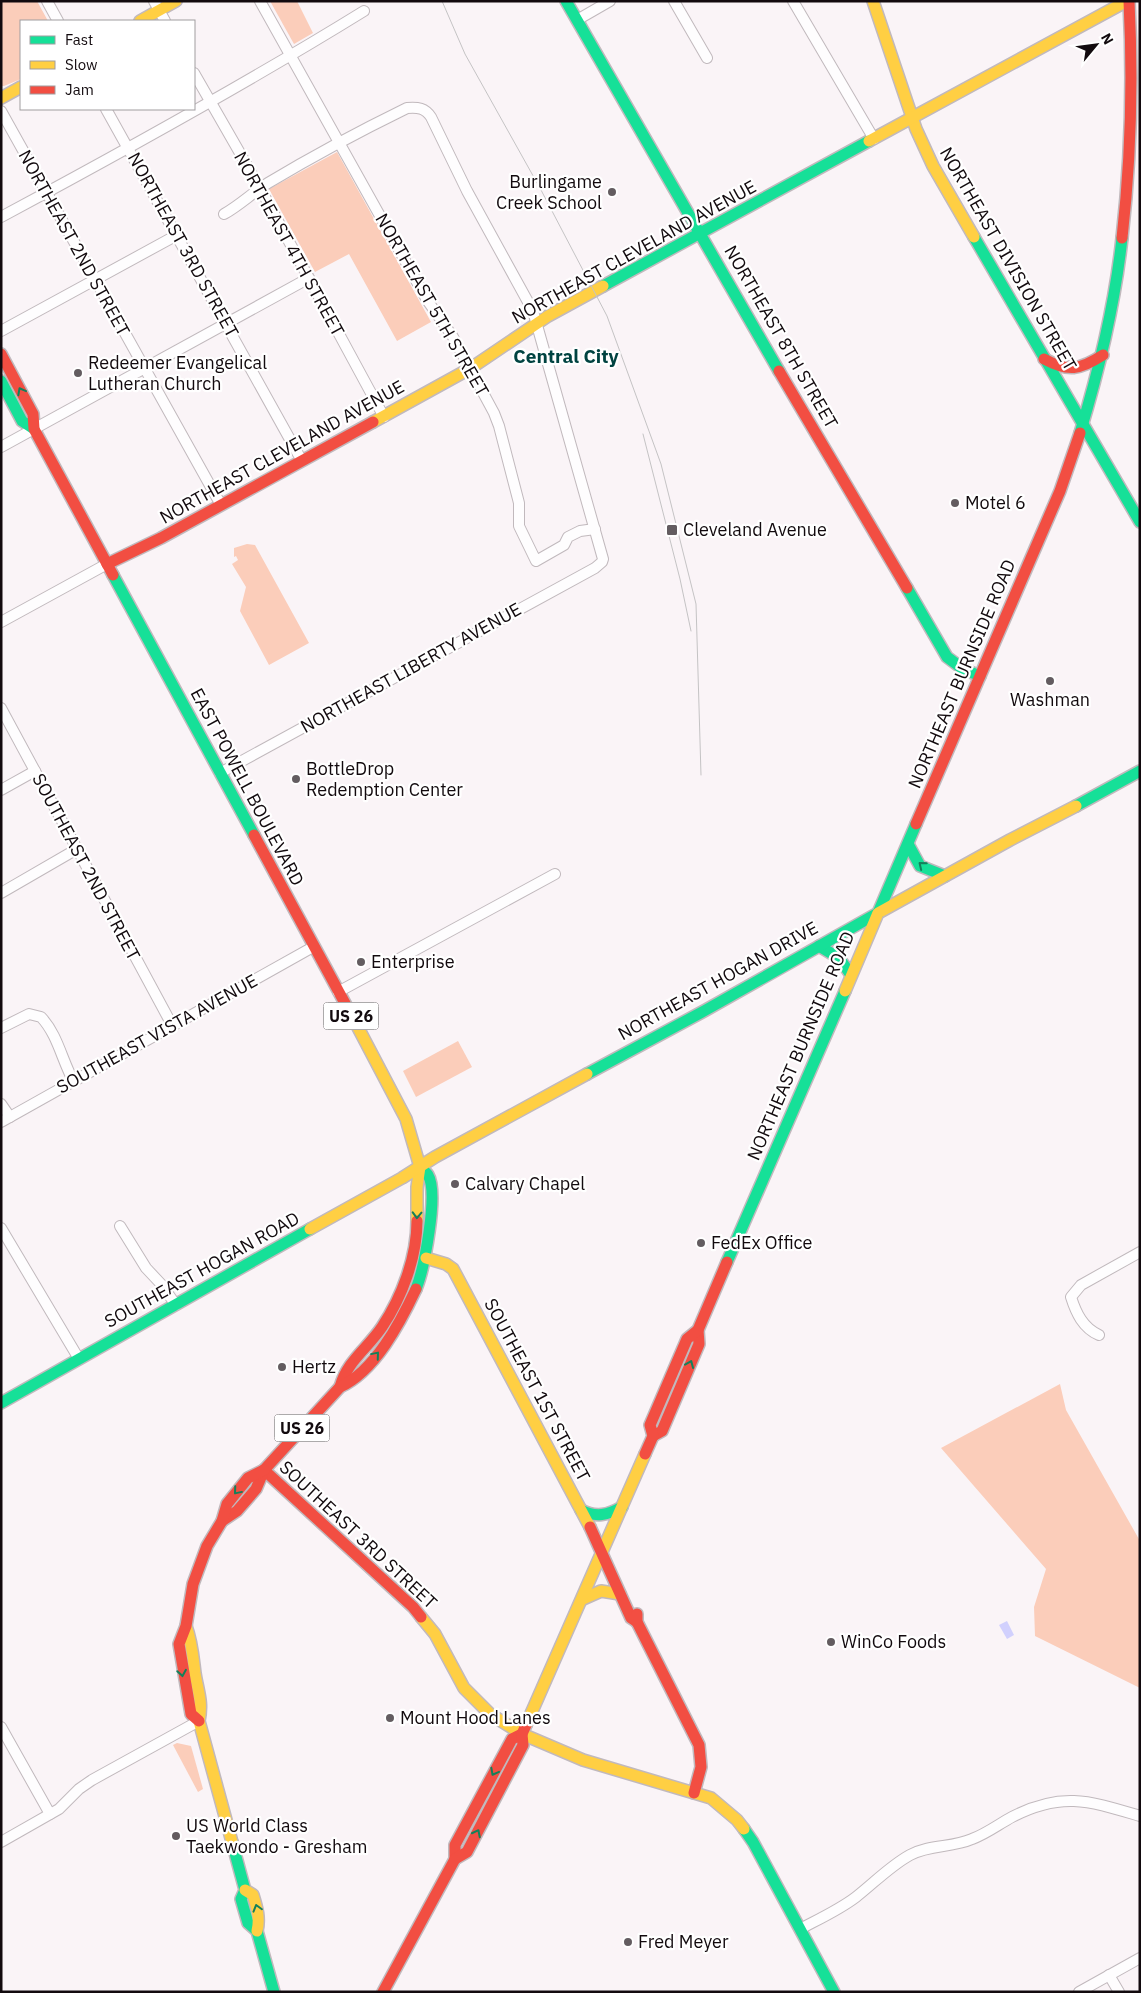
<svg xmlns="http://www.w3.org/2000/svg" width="1141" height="1993" font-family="'IBM Plex Sans',sans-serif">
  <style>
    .green { fill: #fbcdba }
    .water { fill: #d1d0fd }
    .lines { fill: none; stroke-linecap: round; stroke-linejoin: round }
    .street-casing { stroke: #c1b9bd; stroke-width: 12 }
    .fast-casing { stroke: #c1b9bd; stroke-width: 14 }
    .slow-casing { stroke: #c1b9bd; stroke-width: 14 }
    .jam-casing { stroke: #c1b9bd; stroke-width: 14 }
    .street { stroke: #fefdfe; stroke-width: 10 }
    .fast { stroke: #16e098; stroke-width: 11 }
    .slow { stroke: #ffcf43; stroke-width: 11 }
    .jam { stroke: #f24e42; stroke-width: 11 }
    .tram { stroke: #c4c3c4; stroke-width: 1 }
    .oneway { stroke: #14805a }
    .poi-dot { fill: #635c60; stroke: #fff; stroke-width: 2 }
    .labels { text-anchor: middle; stroke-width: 4.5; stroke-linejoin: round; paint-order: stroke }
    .shield { fill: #fff; stroke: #595456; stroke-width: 1 }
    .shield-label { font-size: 16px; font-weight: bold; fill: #120a0e }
    .poi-label { font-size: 18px; fill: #120a0e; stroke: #fff; text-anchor: start }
    .street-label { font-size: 18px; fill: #120a0e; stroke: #fff }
    .neighbourhood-label { font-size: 19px; font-weight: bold; fill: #004341; stroke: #fff }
  </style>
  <rect width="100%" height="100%" fill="#faf4f7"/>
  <g class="green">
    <path d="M1 1H37L48 21H21V79L4 86H1Z"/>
    <path d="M270 1H297L313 33 294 44Z"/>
    <path d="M337 152 431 322 397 341 349 254 315 272 269 189Z"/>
    <path d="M247 544 255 545 309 643 269 665 240 611 246 587 232 564 238 560 236 556 234 557V548Z"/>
    <path d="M458 1041 472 1067 416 1097 403 1071Z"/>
    <path d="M1060 1384 1066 1410 1140 1541V1688L1035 1636 1034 1607 1046 1569 941 1448Z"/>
    <path d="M177 1743 191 1746 203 1789 198 1792 173 1745Z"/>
  </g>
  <path class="water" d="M1007 1621 1014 1635 1007 1639 999 1625Z"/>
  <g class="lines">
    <g class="street-casing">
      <g id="street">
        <path d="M47 1 58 21"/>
        <path d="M154 1 165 21"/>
        <path d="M260 1 427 300 453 337 494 413 499 426 519 503V526L536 561 564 545 568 537 580 531 595 529"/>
        <path d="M674 1 707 58"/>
        <path d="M793 1 874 139"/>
        <path d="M577 20 610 1"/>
        <path d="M194 73 260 188 384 417"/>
        <path d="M106 109 302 461"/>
        <path d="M1 111 221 505"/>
        <path d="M1 217C124 151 246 84 364 11"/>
        <path d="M1 331 177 235"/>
        <path d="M1 447 309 278"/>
        <path d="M1 622 107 564"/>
        <path d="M1 708 172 1025"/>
        <path d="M220 773 595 568 602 562 603 559 533 311 467 191 431 117C425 108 418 107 407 108 360 131 313 156 268 183 252 193 240 205 224 214"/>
        <path d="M1 790 35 771"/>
        <path d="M1 893 77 849"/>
        <path d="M338 992 555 874"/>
        <path d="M1 1028 29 1014 41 1017C58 1035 62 1061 74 1082"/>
        <path d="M1 1104 10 1117"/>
        <path d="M1 1122 313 947"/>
        <path d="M120 1226 146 1268 161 1284 176 1305"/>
        <path d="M1 1228 79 1359"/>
        <path d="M1099 1335C1083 1328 1076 1313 1071 1297L1081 1285 1140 1252"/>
        <path d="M1 1727 50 1814"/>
        <path d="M1 1842 59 1809 79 1789 92 1780 199 1721"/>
        <path d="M800 1929C819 1919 839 1910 856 1897 874 1883 890 1866 910 1855 930 1844 952 1848 972 1839 986 1834 999 1824 1012 1817 1062 1791 1090 1801 1140 1816"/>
        <path d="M1109 1975 1119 1992"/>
        <path d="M1079 1992 1140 1958"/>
      </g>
    </g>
    <g class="fast-casing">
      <g id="fast">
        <path d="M566 1 779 371"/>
        <path d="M974 237 1140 522"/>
        <path d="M603 286 869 141"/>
        <path d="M1 381 22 421 34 429"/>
        <path d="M1080 433C1099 370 1115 304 1122 238"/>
        <path d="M113 575 254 835"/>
        <path d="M907 588 947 657 963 669 980 676"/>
        <path d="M1076 806 1140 771"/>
        <path d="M908 844 920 866 945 876"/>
        <path d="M819 946 839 958 851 975"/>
        <path d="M587 1074 704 1011 878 913 916 824"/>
        <path d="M727 1262 845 991"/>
        <path d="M416 1289C424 1269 439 1193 428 1175 426 1172 422 1169 420 1167"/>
        <path d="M1 1403 310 1229"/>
        <path d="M581 1510C596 1518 608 1515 622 1507"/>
        <path d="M744 1829 753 1842 834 1992"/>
        <path d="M232 1842 245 1890 241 1899 248 1923 257 1931 274 1992"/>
      </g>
    </g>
    <g class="slow-casing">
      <g id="slow">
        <path d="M873 1 916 129 933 166 974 237"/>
        <path d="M140 21 176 1"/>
        <path d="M1 98 21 87"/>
        <path d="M869 141 1127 1"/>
        <path d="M373 422 471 368 548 316 603 286"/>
        <path d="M845 991 878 913 1010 840 1076 806"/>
        <path d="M353 1018 406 1119 420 1167 417 1187V1221"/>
        <path d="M310 1229 402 1178 435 1157 587 1074"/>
        <path d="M426 1258 446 1264 453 1269 590 1527"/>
        <path d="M583 1599 601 1591 620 1594"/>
        <path d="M421 1617 435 1634 464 1688 490 1714 522 1734 583 1760 711 1798 737 1820 744 1829"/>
        <path d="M186 1626C192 1642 193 1657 195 1673 198 1692 203 1702 199 1721L232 1842"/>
        <path d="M526 1725 645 1454"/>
        <path d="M245 1890 253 1895C257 1908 260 1918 257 1931"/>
      </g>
    </g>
    <g class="jam-casing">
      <g id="jam">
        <path d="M1122 238C1131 159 1133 81 1129 1"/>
        <path d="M1 354 33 414 34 429 113 575"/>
        <path d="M1044 359C1068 372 1080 370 1103 355"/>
        <path d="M779 371 907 588"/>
        <path d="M107 564 161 538 373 422"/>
        <path d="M916 824 1060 491 1080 433"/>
        <path d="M254 835 353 1018"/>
        <path d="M340 1387C347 1361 368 1348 382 1327 402 1297 417 1257 417 1221"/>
        <path d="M653 1436 662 1431 699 1344 698 1330"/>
        <path d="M645 1454 653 1436 650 1425 687 1339 698 1330 727 1262"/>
        <path d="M264 1470 413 1607 421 1617"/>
        <path d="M222 1521 237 1511 256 1489 264 1470 340 1387C375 1371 400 1323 416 1289"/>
        <path d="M590 1527 631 1618 637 1622"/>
        <path d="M637 1614V1622L699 1745 701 1767 694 1793"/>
        <path d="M199 1721 191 1714 179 1644 186 1626 193 1584 207 1546 222 1521 227 1504 248 1478 264 1470"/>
        <path d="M455 1859V1845L512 1739 522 1734"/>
        <path d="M383 1992 455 1859 467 1852 523 1745 522 1734 526 1725"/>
      </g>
    </g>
    <use href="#street" class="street"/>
    <use href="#fast" class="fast"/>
    <use href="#slow" class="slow"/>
    <use href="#jam" class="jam"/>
    <g class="tram">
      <path d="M442 1 465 54 541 190 607 316 661 464 696 604 701 775"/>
      <path d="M643 434 680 579 691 631"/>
    </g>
  </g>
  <defs><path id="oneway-chevron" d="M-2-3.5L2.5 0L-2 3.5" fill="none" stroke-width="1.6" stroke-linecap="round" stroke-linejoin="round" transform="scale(1.25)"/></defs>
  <g class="oneway">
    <use href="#oneway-chevron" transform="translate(21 391) rotate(-118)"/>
    <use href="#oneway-chevron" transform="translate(922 865) rotate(-141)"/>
    <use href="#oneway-chevron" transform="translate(417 1215) rotate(92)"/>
    <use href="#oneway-chevron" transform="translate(376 1355) rotate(-50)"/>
    <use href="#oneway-chevron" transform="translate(690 1364) rotate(-67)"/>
    <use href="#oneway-chevron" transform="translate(237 1491) rotate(130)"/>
    <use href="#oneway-chevron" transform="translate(182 1673) rotate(81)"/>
    <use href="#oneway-chevron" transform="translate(494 1772) rotate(118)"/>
    <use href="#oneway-chevron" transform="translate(477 1833) rotate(-63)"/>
    <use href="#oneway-chevron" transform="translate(257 1908) rotate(-106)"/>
  </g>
  <g class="poi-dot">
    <circle cx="612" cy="192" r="5"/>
    <circle cx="78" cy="373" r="5"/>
    <circle cx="955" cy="503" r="5"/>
    <rect x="666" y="524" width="12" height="12" rx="2.5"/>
    <circle cx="1050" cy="681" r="5"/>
    <circle cx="296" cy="779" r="5"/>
    <circle cx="361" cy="962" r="5"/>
    <circle cx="455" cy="1184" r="5"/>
    <circle cx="701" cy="1243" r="5"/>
    <circle cx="282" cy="1367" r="5"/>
    <circle cx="831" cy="1642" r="5"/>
    <circle cx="390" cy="1718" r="5"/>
    <circle cx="176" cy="1836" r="5"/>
    <circle cx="628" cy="1942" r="5"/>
  </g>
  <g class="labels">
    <g class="shield">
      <rect x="323.5" y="1002.5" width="55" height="27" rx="4"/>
      <rect x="274.5" y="1414.5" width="55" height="27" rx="4"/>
    </g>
    <g class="shield-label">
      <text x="351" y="1022">US 26</text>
      <text x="302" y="1434">US 26</text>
    </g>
    <g class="poi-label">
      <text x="602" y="188" text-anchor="end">Burlingame<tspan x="602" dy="21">Creek School</tspan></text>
      <text x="88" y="369">Redeemer Evangelical<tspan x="88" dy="21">Lutheran Church</tspan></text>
      <text x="965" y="509">Motel 6</text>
      <text x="683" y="536">Cleveland Avenue</text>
      <text x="1050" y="706" text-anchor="middle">Washman</text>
      <text x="306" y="775">BottleDrop<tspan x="306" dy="21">Redemption Center</tspan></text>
      <text x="371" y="968">Enterprise</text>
      <text x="465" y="1190">Calvary Chapel</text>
      <text x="711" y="1249">FedEx Office</text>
      <text x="292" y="1373">Hertz</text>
      <text x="841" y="1648">WinCo Foods</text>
      <text x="400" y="1724">Mount Hood Lanes</text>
      <text x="186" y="1832">US World Class<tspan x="186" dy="21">Taekwondo - Gresham</tspan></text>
      <text x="638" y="1948">Fred Meyer</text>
    </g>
    <g class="street-label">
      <text transform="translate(74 243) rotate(61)" y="6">NORTHEAST 2ND STREET</text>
      <text transform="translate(289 244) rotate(61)" y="6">NORTHEAST 4TH STREET</text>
      <text transform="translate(183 245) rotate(61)" y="6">NORTHEAST 3RD STREET</text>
      <text transform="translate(634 252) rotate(-29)" y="6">NORTHEAST CLEVELAND AVENUE</text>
      <text transform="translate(1008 259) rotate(60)" y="6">NORTHEAST DIVISION STREET</text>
      <text transform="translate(432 305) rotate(60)" y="6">NORTHEAST 5TH STREET</text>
      <text transform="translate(781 337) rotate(60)" y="6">NORTHEAST 8TH STREET</text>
      <text transform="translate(282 452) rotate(-29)" y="6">NORTHEAST CLEVELAND AVENUE</text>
      <text transform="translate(411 668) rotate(-29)" y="6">NORTHEAST LIBERTY AVENUE</text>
      <text transform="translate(962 674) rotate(-67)" y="6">NORTHEAST BURNSIDE ROAD</text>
      <text transform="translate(247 787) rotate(62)" y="6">EAST POWELL BOULEVARD</text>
      <text transform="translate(86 867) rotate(62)" y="6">SOUTHEAST 2ND STREET</text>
      <text transform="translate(718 981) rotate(-29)" y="6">NORTHEAST HOGAN DRIVE</text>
      <text transform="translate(157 1034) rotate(-29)" y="6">SOUTHEAST VISTA AVENUE</text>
      <text transform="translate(801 1046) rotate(-67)" y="6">NORTHEAST BURNSIDE ROAD</text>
      <text transform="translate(202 1270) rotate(-29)" y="6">SOUTHEAST HOGAN ROAD</text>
      <text transform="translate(537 1390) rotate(62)" y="6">SOUTHEAST 1ST STREET</text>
      <text transform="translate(358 1535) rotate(43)" y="6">SOUTHEAST 3RD STREET</text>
    </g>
    <g class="neighbourhood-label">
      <text x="566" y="363">Central City</text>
    </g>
  </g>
  <rect width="1141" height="1993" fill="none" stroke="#120a0e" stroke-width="5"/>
  <rect x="20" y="20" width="175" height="90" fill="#ffffff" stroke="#a09d9f"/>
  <rect x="30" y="36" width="25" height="8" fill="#16e098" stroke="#a09d9f"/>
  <text x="65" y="45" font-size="15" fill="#120a0e">Fast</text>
  <rect x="30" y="61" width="25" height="8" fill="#ffcf43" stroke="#a09d9f"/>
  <text x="65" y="70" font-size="15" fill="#120a0e">Slow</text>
  <rect x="30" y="86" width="25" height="8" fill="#f24e42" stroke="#a09d9f"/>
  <text x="65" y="95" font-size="15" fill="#120a0e">Jam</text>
  <g transform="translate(1096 45) rotate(61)" stroke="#ffffff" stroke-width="4" paint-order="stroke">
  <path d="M0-4L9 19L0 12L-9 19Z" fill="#120a0e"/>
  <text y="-8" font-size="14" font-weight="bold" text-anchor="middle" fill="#120a0e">N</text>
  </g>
</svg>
